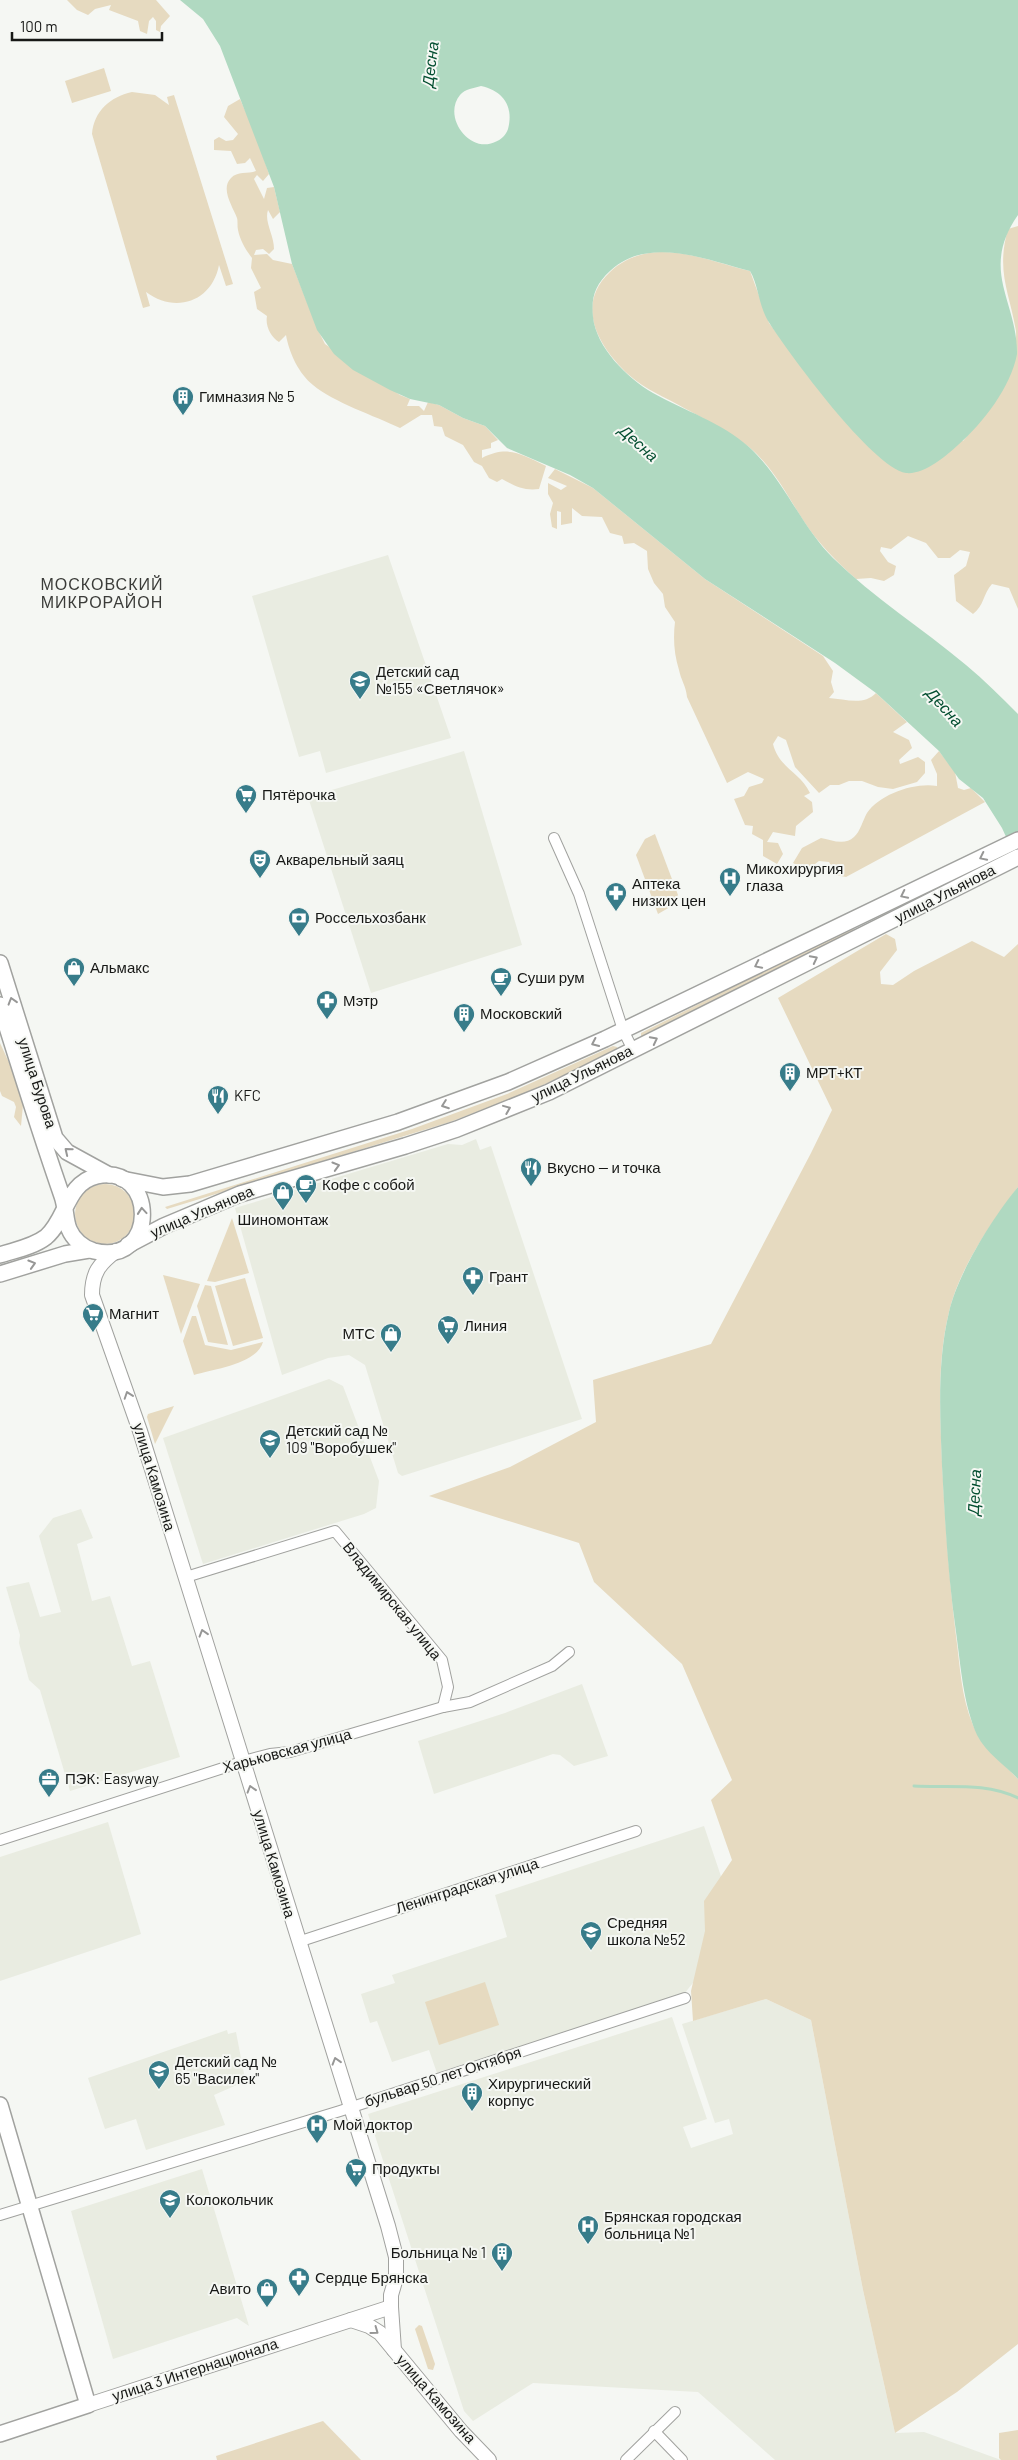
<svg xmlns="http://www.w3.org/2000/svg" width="1018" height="2460" font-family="Barlow,sans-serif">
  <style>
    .built { fill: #e9ece1 }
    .green { fill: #e6dac0 }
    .water { fill: #b0d9c1; fill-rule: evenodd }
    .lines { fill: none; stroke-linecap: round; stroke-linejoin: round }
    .stream { stroke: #b0d9c1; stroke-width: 3 }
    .street-casing { stroke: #a1a29f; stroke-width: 12 }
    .secondary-casing { stroke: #a1a29f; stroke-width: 16 }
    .primary-casing { stroke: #a1a29f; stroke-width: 18 }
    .street { stroke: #fff; stroke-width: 10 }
    .secondary { stroke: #fff; stroke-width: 14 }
    .primary { stroke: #fff; stroke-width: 15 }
    .oneway { stroke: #979796 }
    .labels { text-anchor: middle; stroke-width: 4; stroke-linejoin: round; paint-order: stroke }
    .poi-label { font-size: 15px; fill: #171816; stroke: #f5f7f3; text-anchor: start }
    .street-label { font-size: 15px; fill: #171816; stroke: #f5f7f3 }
    .water-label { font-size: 16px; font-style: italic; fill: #034e30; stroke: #f5f7f3 }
    .neighbourhood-label { font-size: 16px; letter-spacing: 1px; fill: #3b3c39; stroke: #f5f7f3 }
  </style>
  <rect width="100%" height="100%" fill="#f5f7f3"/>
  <g class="built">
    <path d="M388 555 451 738 326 773 320 751 299 757 252 596Z"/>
    <path d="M464 751 522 945 371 993 308 797Z"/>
    <path d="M476 1139 480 1150 491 1146 582 1419 402 1476 398 1473 365 1365 349 1355 328 1358 282 1375 235 1208 448 1144 462 1145Z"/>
    <path d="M329 1379 343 1386 379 1481 376 1508 364 1514 203 1564 163 1438Z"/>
    <path d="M81 1509 93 1538 77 1544 92 1601 110 1596 132 1666 150 1661 180 1757 70 1791 40 1690 29 1680 19 1643 20 1635 6 1587 29 1582 40 1617 61 1612 39 1536 53 1518Z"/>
    <path d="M582 1684 608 1756 574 1766 560 1755 553 1754 434 1794 418 1741 505 1713Z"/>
    <path d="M108 1822 141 1934 0 1981V1857Z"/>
    <path d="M704 1826 728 1897 729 1938 684 1994 437 2073 429 2050 392 2062 377 2021 370 2023 361 1994 395 1983 392 1975 507 1937 495 1895Z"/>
    <path d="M766 1999 811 2020 863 2290 895 2433 924 2432 1001 2460H775L698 2392 533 2383 473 2421 464 2411 368 2114 672 2017 707 2119 683 2127 691 2148 733 2134 729 2119 715 2123 682 2024Z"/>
    <path d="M227 2030 228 2034 236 2032 245 2079 239 2084 214 2095 225 2125 146 2150 136 2119 105 2129 88 2078Z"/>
    <path d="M202 2169 249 2326 237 2318 113 2359 71 2211Z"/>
  </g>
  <g class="green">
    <path d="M67 0H156L170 16 161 26 160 32 156 30V21L153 17 149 21 147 34 140 31 138 21 109 10 111 5 95 9 88 15 77 10Z"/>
    <path d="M104 68 111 91 72 103 65 81Z"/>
    <path d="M132 92 155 95 169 105 167 97 174 95 233 284 226 286 219 265C212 302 175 314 146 292L150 306 143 308 92 134C94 111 110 97 132 92Z"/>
    <path d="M240 99 256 135 269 174 263 181 257 175 254 179 264 199 267 188 274 187 280 212 273 219 268 210C264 222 274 235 274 249L269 254 263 249 256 250 254 255 267 254 273 260 292 264 318 330 325 344 400 395 410 399 407 406H419L424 411 428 402 439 405 463 418 485 426 498 440 491 443V448L482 450V458C508 445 521 454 546 466L539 489C524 491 515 486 502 479L497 482 489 478 482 466 474 462 463 445 445 436 442 427 434 426 432 415H421L400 428C375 416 333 402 313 385 299 374 289 353 286 335L279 342C271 337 265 326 267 316L257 309 254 292 261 288 251 268 252 258C245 249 240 240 238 230 237 226 238 221 237 218 233 207 220 189 231 178 237 171 248 174 256 171L250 158 245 163 237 164 231 151 214 150V140L219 137 226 141 233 140 238 134 224 117 228 106Z"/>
    <path d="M1018 226V609L1009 588 992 584C983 594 984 606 973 614L956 601 954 575 966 566 970 552 960 550 950 558H938L926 543 908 536 891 549 881 547 880 551 888 562 896 566 894 575 884 581 871 578 856 579C836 561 818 543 803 520 787 495 772 466 749 447 730 433 705 419 684 408 665 397 646 390 629 375 599 347 574 306 610 272 623 259 643 252 661 252 691 252 721 264 750 271L769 323 825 397 963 441C988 412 1018 373 1016 331 1009 291 996 271 1008 229Z"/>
    <path d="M555 469 593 488 705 579 823 656 833 671 831 682 834 692 829 698C845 699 864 706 876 693L907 722 893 732 909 740 912 748 899 760 900 764 918 757 925 762V773L917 782 893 789 878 787 862 781H849L839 785H830L819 793 795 767 786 740 778 736 773 744C779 768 800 772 810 793L804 796 812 802 813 812 796 826 795 836 773 832 767 842 778 843 783 854 777 864 763 856V840L752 834 753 826 745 825 734 799 744 796 749 787 762 783 764 779 748 772 727 783 687 697C686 686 681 680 679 670 674 654 673 638 675 622L665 607 663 594 654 583 648 569 647 551 634 543 624 544 622 536 610 533 602 517 582 516 572 508V523L561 525V512L557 511V529L552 527 550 514 553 503 548 494V483L561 490 567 486 548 478Z"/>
    <path d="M939 751 955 772 958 788 964 790 971 788 985 802 846 877 836 875 829 862 819 861 807 870 793 863 802 848 821 838C831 840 845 846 854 837 860 832 863 820 867 813 880 794 915 782 937 786V774L931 760Z"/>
    <path d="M655 834 678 895 670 907 658 914 636 855 645 839Z"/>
    <path d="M850 928 855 930 642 1038 641 1037V1033Z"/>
    <path d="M886 934 895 939 897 950 880 972 881 984 893 985 914 971 972 941 1004 957 1018 944V1187C992 1222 959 1268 949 1312 937 1361 940 1412 942 1462 945 1521 949 1578 956 1636 960 1665 961 1697 973 1725 984 1751 1000 1759 1018 1779V2344L957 2392 895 2433 863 2290 811 2020 766 1999 693 2021 691 1991 705 1931 704 1901 732 1860 711 1800 732 1780 682 1664 594 1582 579 1543 429 1496 510 1467 596 1422 593 1380 711 1344 811 1153 832 1110 778 998Z"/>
    <path d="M0 1043 12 1069 23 1105 21 1126 14 1117 16 1107 14 1102 2 1096 0 1091Z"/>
    <path d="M613 1046 617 1047 618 1050 528 1092 450 1122 167 1209 165 1207 412 1129 507 1094Z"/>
    <circle cx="105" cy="1214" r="30"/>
    <path d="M232 1218 249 1273 215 1282 207 1281Z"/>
    <path d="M163 1275 200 1284 181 1334Z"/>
    <path d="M245 1278 263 1338 233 1346 215 1286Z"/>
    <path d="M205 1285 211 1286 228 1345 208 1342 197 1306Z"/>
    <path d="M192 1316H196L205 1345 231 1350 263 1342C257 1364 214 1369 194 1375L183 1341Z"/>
    <path d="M174 1406 155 1444 147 1417 148 1414Z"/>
    <path d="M485 1982 499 2025 439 2045 425 2002Z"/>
    <path d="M419 2325 422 2326 435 2364 433 2370 428 2369 415 2329Z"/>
    <path d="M323 2421 361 2460H217L216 2456Z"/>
    <path d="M1018 2430V2460H1001L999 2458V2433Z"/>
  </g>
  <g class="water">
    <path d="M180 0H1018V215C979 271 1018 302 1017 354 1011 387 983 423 958 445 946 456 924 475 906 473 872 467 790 355 770 324 758 306 759 286 750 271 707 260 648 235 610 271 595 285 591 297 593 317 596 347 627 378 653 393 685 411 721 422 749 447 784 479 800 525 833 558 874 598 922 628 966 665 984 680 1001 697 1018 714V863L1002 828 983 798 959 779 939 751 876 693 835 663 705 579 593 488 570 475 507 448 485 426 463 418 439 405 410 399 390 390 353 370 334 354 317 330 292 264 274 187 220 46 203 19ZM481 86C503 91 514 106 508 129 506 135 501 140 495 142 470 154 442 117 460 95 465 89 474 88 481 86Z"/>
    <path d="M1018 1187V1779C1005 1765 986 1753 977 1735 963 1703 961 1667 956 1632 948 1577 945 1522 942 1466 940 1415 937 1362 949 1312 958 1273 993 1217 1018 1187Z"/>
  </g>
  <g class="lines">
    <path class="stream" d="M914 1786C950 1788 985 1782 1018 1798"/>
    <g class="street-casing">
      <g id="street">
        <path d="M554 838 579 894 623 1030 633 1050"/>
        <path d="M186 1577 335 1531 442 1660 448 1687 443 1707"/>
        <path d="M0 1840 251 1759 270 1754 290 1752 443 1707 470 1702 552 1666 569 1652"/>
        <path d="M298 1942 636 1831"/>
        <path d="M0 2215 340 2111 685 1998"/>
        <path d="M654 2431 682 2460"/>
        <path d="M626 2460 675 2412"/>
      </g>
    </g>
    <g class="secondary-casing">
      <g id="secondary">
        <path d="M116 1251C99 1264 92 1273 92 1295L140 1431 388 2226 396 2257V2278L391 2295V2307L394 2350"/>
        <path d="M351 2320 369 2326 380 2333 461 2431 489 2460"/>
        <path d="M88 2405 391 2307"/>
      </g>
    </g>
    <g class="primary-casing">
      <g id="primary">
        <path d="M0 963 55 1138 67 1152 109 1175"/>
        <path d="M0 1005C20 1069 40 1133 62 1196 66 1207 65 1219 69 1229 73 1239 83 1248 94 1251 159 1267 157 1163 97 1176 66 1183 67 1219 46 1237 33 1247 15 1250 0 1255"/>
        <path d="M122 1179 163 1187 190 1184 398 1122 508 1082 605 1039 1018 840"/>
        <path d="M128 1245 164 1226 240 1194 405 1146 457 1129 549 1092 1018 857"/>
        <path d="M0 1274 65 1254 89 1250"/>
        <path d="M0 2105 88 2405 0 2434"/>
      </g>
    </g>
    <use href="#street" class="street"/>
    <use href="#secondary" class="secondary"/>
    <use href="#primary" class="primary"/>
  </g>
  <defs><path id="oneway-chevron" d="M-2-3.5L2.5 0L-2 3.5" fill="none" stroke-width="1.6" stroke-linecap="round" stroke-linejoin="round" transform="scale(1.25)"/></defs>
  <g class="oneway">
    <use href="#oneway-chevron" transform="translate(983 857) rotate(154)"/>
    <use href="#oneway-chevron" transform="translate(904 895) rotate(154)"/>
    <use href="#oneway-chevron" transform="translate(814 959) rotate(-27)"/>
    <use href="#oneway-chevron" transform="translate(758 965) rotate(154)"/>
    <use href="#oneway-chevron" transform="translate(12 1001) rotate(-107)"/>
    <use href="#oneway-chevron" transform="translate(654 1040) rotate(-27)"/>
    <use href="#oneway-chevron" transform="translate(595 1043) rotate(155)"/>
    <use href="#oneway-chevron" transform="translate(445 1105) rotate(160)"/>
    <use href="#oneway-chevron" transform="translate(507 1109) rotate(-22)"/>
    <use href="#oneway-chevron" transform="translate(68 1151) rotate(-141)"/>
    <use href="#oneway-chevron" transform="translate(336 1166) rotate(-16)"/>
    <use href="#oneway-chevron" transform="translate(142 1211) rotate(-95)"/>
    <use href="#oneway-chevron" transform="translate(32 1264) rotate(-17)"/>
    <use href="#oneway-chevron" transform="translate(128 1395) rotate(-109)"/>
    <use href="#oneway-chevron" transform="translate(203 1633) rotate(-107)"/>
    <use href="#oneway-chevron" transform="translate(251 1789) rotate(-107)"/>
    <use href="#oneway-chevron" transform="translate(336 2061) rotate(-107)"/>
    <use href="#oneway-chevron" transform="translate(375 2331) rotate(36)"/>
  </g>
  <defs>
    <g id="building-pin" transform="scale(1.125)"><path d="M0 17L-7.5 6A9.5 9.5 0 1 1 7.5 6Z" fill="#377c8a" stroke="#f5f7f3"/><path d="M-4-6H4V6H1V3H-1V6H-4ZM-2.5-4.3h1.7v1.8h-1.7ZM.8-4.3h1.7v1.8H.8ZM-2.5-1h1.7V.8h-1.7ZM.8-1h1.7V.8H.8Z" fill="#fff"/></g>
    <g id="school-pin" transform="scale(1.125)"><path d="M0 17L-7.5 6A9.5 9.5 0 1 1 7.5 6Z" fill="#377c8a" stroke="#f5f7f3"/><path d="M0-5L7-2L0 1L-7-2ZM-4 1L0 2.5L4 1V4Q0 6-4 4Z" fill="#fff"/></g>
    <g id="supermarket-pin" transform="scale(1.125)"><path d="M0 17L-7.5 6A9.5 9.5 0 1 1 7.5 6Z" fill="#377c8a" stroke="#f5f7f3"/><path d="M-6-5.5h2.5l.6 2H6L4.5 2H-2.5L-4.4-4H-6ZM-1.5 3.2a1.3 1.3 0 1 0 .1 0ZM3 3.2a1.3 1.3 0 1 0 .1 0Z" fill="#fff"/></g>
    <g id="theatre-pin" transform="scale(1.125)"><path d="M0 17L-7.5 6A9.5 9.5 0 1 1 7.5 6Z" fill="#377c8a" stroke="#f5f7f3"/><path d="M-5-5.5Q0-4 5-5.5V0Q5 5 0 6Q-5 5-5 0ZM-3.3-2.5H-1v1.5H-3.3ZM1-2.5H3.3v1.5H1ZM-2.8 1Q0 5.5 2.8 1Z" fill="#fff"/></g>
    <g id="hospital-pin" transform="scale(1.125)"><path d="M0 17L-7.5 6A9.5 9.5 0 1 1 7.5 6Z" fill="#377c8a" stroke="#f5f7f3"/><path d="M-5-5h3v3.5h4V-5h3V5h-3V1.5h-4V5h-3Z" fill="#fff"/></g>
    <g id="pharmacy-pin" transform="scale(1.125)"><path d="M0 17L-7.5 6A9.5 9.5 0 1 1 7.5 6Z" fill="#377c8a" stroke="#f5f7f3"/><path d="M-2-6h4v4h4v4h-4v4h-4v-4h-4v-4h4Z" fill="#fff"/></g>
    <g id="bank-pin" transform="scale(1.125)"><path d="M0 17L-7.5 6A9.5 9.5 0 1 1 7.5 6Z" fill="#377c8a" stroke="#f5f7f3"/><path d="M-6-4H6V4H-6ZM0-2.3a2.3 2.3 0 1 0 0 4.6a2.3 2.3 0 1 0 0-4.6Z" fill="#fff"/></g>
    <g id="shop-pin" transform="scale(1.125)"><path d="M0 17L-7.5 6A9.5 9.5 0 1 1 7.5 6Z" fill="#377c8a" stroke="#f5f7f3"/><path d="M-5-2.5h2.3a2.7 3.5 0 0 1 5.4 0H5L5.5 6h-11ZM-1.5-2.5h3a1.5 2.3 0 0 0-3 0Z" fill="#fff"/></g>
    <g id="cafe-pin" transform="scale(1.125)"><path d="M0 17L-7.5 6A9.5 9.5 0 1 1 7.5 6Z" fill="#377c8a" stroke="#f5f7f3"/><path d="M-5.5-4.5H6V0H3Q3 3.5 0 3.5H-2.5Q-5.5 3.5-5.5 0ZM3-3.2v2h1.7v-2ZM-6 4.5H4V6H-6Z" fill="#fff"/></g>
    <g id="restaurant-pin" transform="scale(1.125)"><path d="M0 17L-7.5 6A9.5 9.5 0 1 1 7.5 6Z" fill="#377c8a" stroke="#f5f7f3"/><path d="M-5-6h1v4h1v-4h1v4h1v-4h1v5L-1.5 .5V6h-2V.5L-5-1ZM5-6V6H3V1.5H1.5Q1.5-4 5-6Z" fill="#fff"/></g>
    <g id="office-pin" transform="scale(1.125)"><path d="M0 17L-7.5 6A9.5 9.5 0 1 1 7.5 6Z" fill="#377c8a" stroke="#f5f7f3"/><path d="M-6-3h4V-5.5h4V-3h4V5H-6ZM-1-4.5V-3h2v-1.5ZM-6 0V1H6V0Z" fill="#fff"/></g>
  </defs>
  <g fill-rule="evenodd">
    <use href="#building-pin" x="183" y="397"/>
    <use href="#school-pin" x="360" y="681"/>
    <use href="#supermarket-pin" x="246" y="795"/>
    <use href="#theatre-pin" x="260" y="860"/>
    <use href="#hospital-pin" x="730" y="878"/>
    <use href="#pharmacy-pin" x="616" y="893"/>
    <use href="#bank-pin" x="299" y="918"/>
    <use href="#shop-pin" x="74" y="968"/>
    <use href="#cafe-pin" x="501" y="978"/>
    <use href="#pharmacy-pin" x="327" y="1001"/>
    <use href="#building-pin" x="464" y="1014"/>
    <use href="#building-pin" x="790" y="1073"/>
    <use href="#restaurant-pin" x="218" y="1096"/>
    <use href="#restaurant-pin" x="531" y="1168"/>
    <use href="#cafe-pin" x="306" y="1185"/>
    <use href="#shop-pin" x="283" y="1192"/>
    <use href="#pharmacy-pin" x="473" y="1277"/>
    <use href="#supermarket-pin" x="93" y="1314"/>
    <use href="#supermarket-pin" x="448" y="1326"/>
    <use href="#shop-pin" x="391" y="1334"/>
    <use href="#school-pin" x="270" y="1440"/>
    <use href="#office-pin" x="49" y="1779"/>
    <use href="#school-pin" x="591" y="1932"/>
    <use href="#school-pin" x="159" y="2071"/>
    <use href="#building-pin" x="472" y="2093"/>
    <use href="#hospital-pin" x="317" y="2125"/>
    <use href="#supermarket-pin" x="356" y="2169"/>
    <use href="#school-pin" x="170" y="2200"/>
    <use href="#hospital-pin" x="588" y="2226"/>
    <use href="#building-pin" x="502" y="2253"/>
    <use href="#pharmacy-pin" x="299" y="2278"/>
    <use href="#shop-pin" x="267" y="2289"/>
  </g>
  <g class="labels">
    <g class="poi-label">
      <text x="199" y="402">Гимназия № 5</text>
      <text x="376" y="677">Детский сад<tspan x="376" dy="17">№155 «Светлячок»</tspan></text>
      <text x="262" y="800">Пятёрочка</text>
      <text x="276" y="865">Акварельный заяц</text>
      <text x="746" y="874">Микохирургия<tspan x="746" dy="17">глаза</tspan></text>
      <text x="632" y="889">Аптека<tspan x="632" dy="17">низких цен</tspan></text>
      <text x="315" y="923">Россельхозбанк</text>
      <text x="90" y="973">Альмакс</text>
      <text x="517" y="983">Суши рум</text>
      <text x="343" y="1006">Мэтр</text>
      <text x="480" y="1019">Московский</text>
      <text x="806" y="1078">МРТ+КТ</text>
      <text x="234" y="1101">KFC</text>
      <text x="547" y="1173">Вкусно — и точка</text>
      <text x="322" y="1190">Кофе с собой</text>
      <text x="283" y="1225" text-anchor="middle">Шиномонтаж</text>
      <text x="489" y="1282">Грант</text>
      <text x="109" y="1319">Магнит</text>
      <text x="464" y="1331">Линия</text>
      <text x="375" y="1339" text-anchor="end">МТС</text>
      <text x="286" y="1436">Детский сад №<tspan x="286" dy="17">109 "Воробушек"</tspan></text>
      <text x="65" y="1784">ПЭК: Easyway</text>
      <text x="607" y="1928">Средняя<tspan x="607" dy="17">школа №52</tspan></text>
      <text x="175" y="2067">Детский сад №<tspan x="175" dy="17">65 "Василек"</tspan></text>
      <text x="488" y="2089">Хирургический<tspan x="488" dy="17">корпус</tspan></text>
      <text x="333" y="2130">Мой доктор</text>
      <text x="372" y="2174">Продукты</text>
      <text x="186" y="2205">Колокольчик</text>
      <text x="604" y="2222">Брянская городская<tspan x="604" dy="17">больница №1</tspan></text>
      <text x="486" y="2258" text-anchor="end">Больница № 1</text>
      <text x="315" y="2283">Сердце Брянска</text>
      <text x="251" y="2294" text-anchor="end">Авито</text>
    </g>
    <g class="street-label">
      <text transform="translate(945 894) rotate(-27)" y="5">улица Ульянова</text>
      <text transform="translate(582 1074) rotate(-26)" y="5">улица Ульянова</text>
      <text transform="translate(37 1083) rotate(72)" y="5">улица Бурова</text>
      <text transform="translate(202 1212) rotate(-23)" y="5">улица Ульянова</text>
      <text transform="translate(154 1477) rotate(73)" y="5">улица Камозина</text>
      <text transform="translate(392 1601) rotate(51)" y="5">Владимирская улица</text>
      <text transform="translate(287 1751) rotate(-15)" y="5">Харьковская улица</text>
      <text transform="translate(274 1864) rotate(73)" y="5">улица Камозина</text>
      <text transform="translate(467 1886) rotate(-18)" y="5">Ленинградская улица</text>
      <text transform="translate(443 2077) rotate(-18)" y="5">бульвар 50 лет Октября</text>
      <text transform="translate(195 2370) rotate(-18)" y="5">улица 3 Интернационала</text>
      <text transform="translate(436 2399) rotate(49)" y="5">улица Камозина</text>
    </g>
    <g class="water-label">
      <text transform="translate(430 64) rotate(-83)" y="6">Десна</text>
      <text transform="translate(639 443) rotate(42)" y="6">Десна</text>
      <text transform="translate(945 707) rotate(48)" y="6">Десна</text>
      <text transform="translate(974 1492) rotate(-87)" y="6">Десна</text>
    </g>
    <g class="neighbourhood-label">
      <text x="102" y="590">МОСКОВСКИЙ<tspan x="102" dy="18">МИКРОРАЙОН</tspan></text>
    </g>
  </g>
  <path d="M12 32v8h150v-8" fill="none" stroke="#171816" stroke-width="2.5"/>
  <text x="20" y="32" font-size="15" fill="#171816" stroke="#f5f7f3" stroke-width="4" paint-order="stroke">100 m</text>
</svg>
